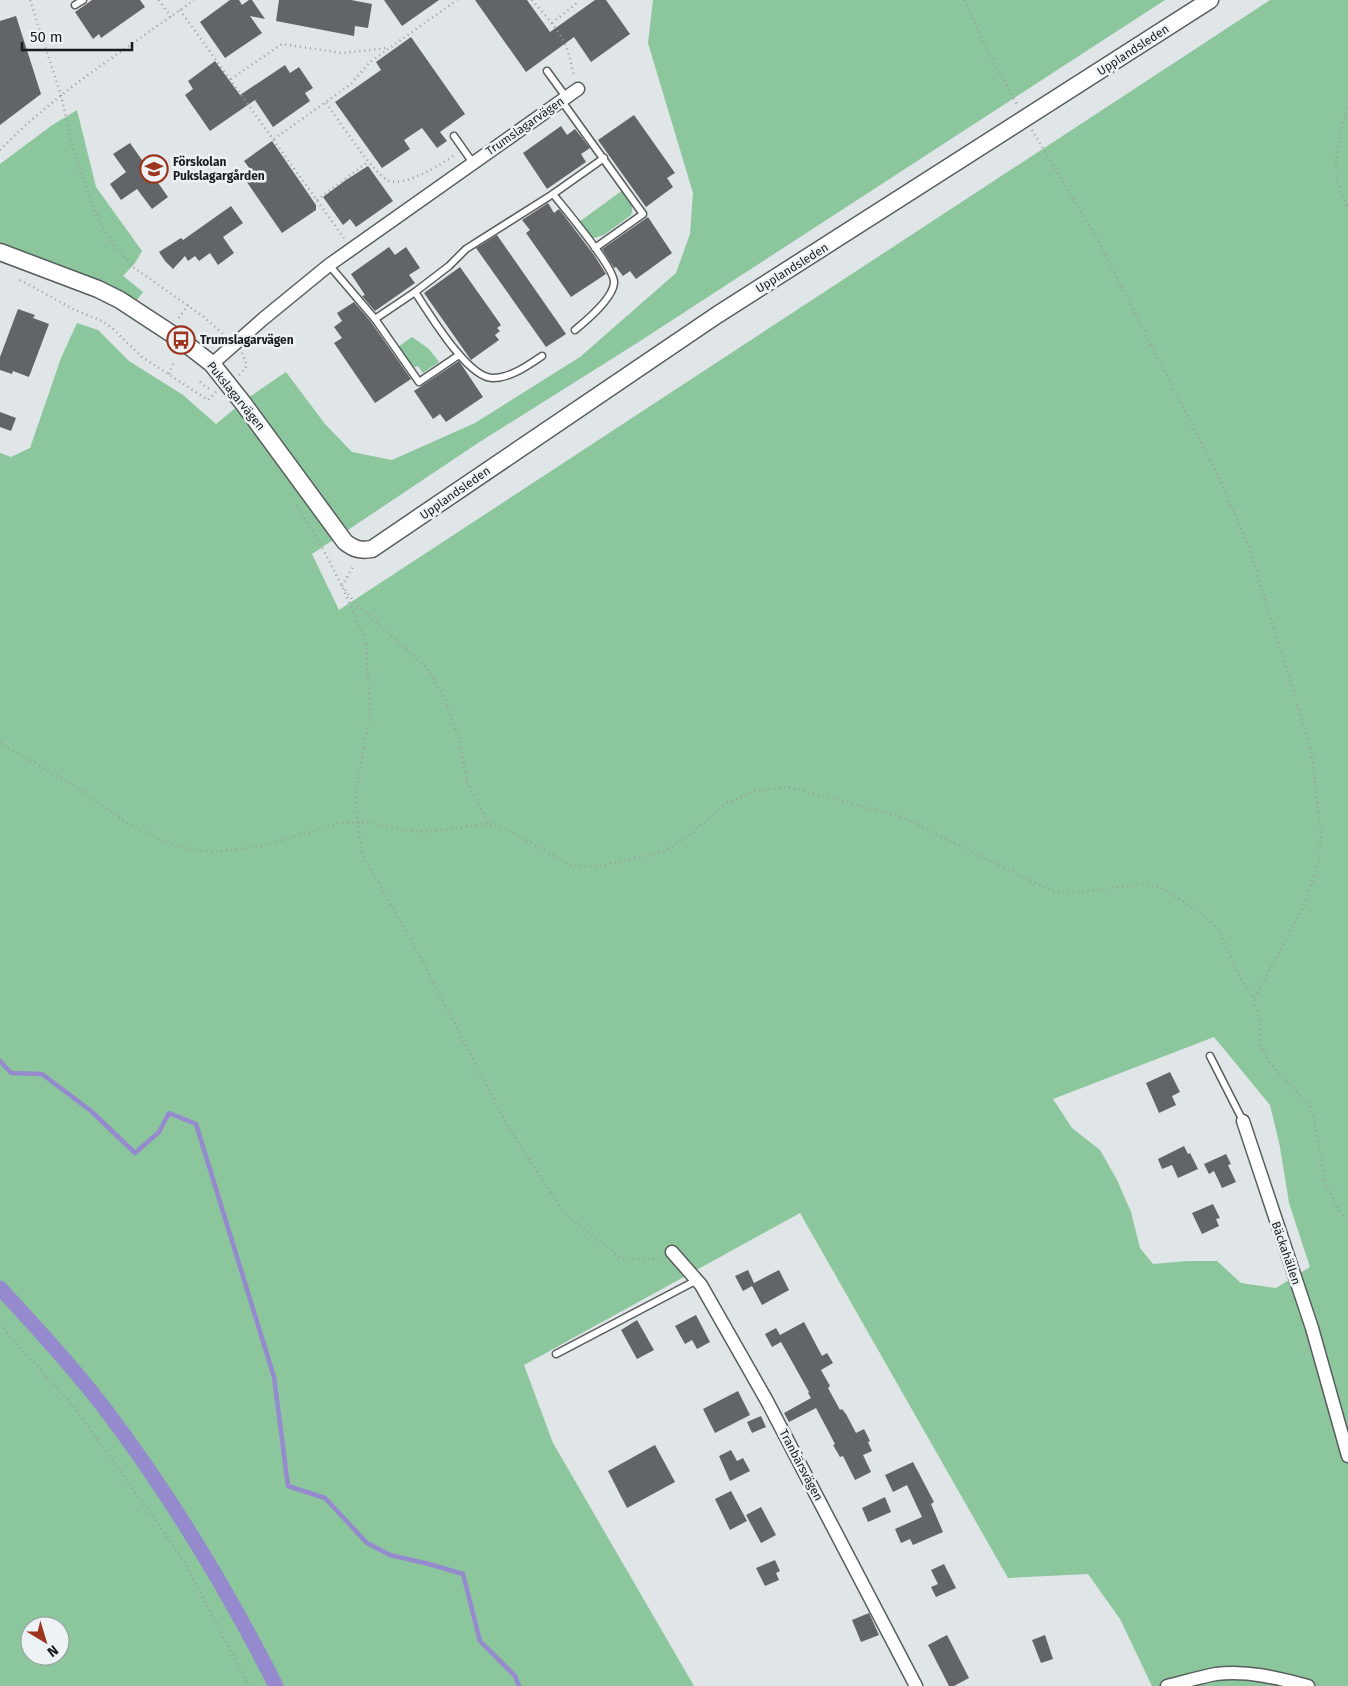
<svg xmlns="http://www.w3.org/2000/svg" width="1348" height="1686" font-family="'Fira Sans',sans-serif">
  <style>
    .green { fill: #8bc69c; fill-rule: evenodd }
    .lines { fill: none; stroke-linecap: round; stroke-linejoin: round }
    .stream { stroke: #958ace; stroke-width: 4.5 }
    .canal { stroke: #958ace; stroke-width: 15 }
    .building { fill: #626568 }
    .service-casing { stroke: #585d5e; stroke-width: 9 }
    .minor-casing { stroke: #585d5e; stroke-width: 15 }
    .tertiary-casing { stroke: #585d5e; stroke-width: 19 }
    .path { stroke: #9a9ea0; stroke-width: 2.5; stroke-dasharray: 1 4; stroke-linecap: butt }
    .service { stroke: #fff; stroke-width: 6 }
    .minor { stroke: #fff; stroke-width: 12 }
    .tertiary { stroke: #fff; stroke-width: 16 }
    .labels { text-anchor: middle; stroke-width: 5; stroke-linejoin: round; paint-order: stroke }
    .street-label { font-size: 12px; fill: #191b1c; stroke: #edf3f4 }
    .poi-label { font-size: 12px; font-weight: bold; fill: #191b1c; stroke: #edf3f4; text-anchor: start }
  </style>
  <rect width="100%" height="100%" fill="#e0e5e7"/>
  <g class="green">
    <path d="M653 0H1165L637 343 478 443 312 554 339 610 1270 0H1348V1686H1152L1120 1619 1088 1574 1008 1578 800 1213 524 1365 553 1443 694 1686H0V453L11 457 30 448 61 358 77 323 98 330 129 361 183 395 216 424 245 400 286 372 325 424 352 452 392 460 475 423 580 357 676 273 690 234 693 193 648 43ZM1214 1037 1270 1105 1280 1147 1289 1203 1310 1267 1276 1288 1241 1283 1217 1261H1187L1153 1264 1140 1248 1131 1212 1117 1180 1100 1150 1072 1128 1053 1099ZM30 1626H60V1656H30Z"/>
    <path d="M77 110 96 187 142 251 135 263 123 276 143 292 137 300 95 279 0 244V164L51 126Z"/>
    <path d="M623 190C629 198 635 205 631 215L604 235 594 238 589 236 579 222Z"/>
    <path d="M412 337 429 349 439 362 423 373 418 366 413 368 398 347Z"/>
  </g>
  <g class="lines">
    <path class="stream" d="M0 1061 11 1073 42 1074 91 1111 135 1153 159 1132 169 1113 196 1124 274 1377 288 1486 325 1498 367 1543 390 1555 429 1564 463 1574 480 1641 515 1676 519 1686"/>
    <path class="canal" d="M0 1288C35 1326 70 1364 102 1405 169 1493 226 1587 276 1686"/>
  </g>
  <g class="building">
    <path d="M92 0H140L145 7 101 38 99 34 93 39 75 12Z"/>
    <path d="M230 0H239L242 5 249 0H252L265 19 250 16 262 33 225 58 200 22Z"/>
    <path d="M279 0H351L372 4 368 28 355 26 354 36 276 21Z"/>
    <path d="M384 0H439L402 26Z"/>
    <path d="M475 0H527L550 32 595 0H606L630 34 591 62 574 37 526 72Z"/>
    <path d="M16 16 41 94 0 125V21Z"/>
    <path d="M411 37 465 114 440 132 447 141 437 148 422 128 404 140 410 149 382 168 335 102 381 70 376 62Z"/>
    <path d="M215 61 240 95 285 65 290 73 299 67 313 88 305 93 310 101 273 127 255 100 210 131 185 95 193 89 188 81Z"/>
    <path d="M634 115 675 173 667 178 673 187 646 207 598 140Z"/>
    <path d="M561 126 567 135 575 129 590 148 581 154 586 162 547 189 523 153Z"/>
    <path d="M272 141 316 205V210L282 233 242 175 250 169 244 161Z"/>
    <path d="M130 143 168 197 152 209 137 189 121 200 110 184 126 172 113 154Z"/>
    <path d="M368 166 393 201 356 227 350 219 343 225 323 197 346 180Z"/>
    <path d="M548 203 554 213 559 209 594 255 606 274 571 297 526 233 530 230 522 220Z"/>
    <path d="M231 206 243 223 223 237 234 253 218 265 210 253 199 261 195 256 188 261 185 256 173 269 165 261 159 252 181 238 183 240Z"/>
    <path d="M648 217 672 253 636 279 630 271 623 276 616 267 614 268 602 249Z"/>
    <path d="M497 235 566 334 546 347 476 248Z"/>
    <path d="M389 247 395 255 406 247 420 268 409 275 415 283 375 311 362 296 365 295 351 274Z"/>
    <path d="M460 267 501 325 497 328 500 331 495 335 499 340 471 360 424 293Z"/>
    <path d="M354 302 371 322 411 379 375 403 334 343 342 338 334 327 342 321 337 313Z"/>
    <path d="M18 309 35 315 33 318 49 324 29 377 13 371 12 374 0 370V357Z"/>
    <path d="M459 361 483 397 446 422 440 414 433 419 414 391Z"/>
    <path d="M0 412 16 418 11 431 0 427Z"/>
    <path d="M1170 1072 1180 1092 1172 1096 1176 1105 1159 1113 1146 1083Z"/>
    <path d="M1184 1146 1188 1154 1190 1153 1198 1169 1178 1178 1172 1165 1162 1169 1158 1159Z"/>
    <path d="M1226 1154 1231 1164 1228 1165 1236 1182 1222 1188 1214 1171 1209 1174 1204 1164Z"/>
    <path d="M1213 1204 1220 1218 1216 1219 1219 1226 1202 1234 1192 1213Z"/>
    <path d="M748 1270 754 1283 779 1270 789 1290 762 1305 752 1286 743 1291 735 1276Z"/>
    <path d="M696 1315 710 1342 697 1349 692 1340 685 1344 675 1326Z"/>
    <path d="M637 1320 654 1350 637 1359 621 1330Z"/>
    <path d="M804 1322 822 1356 827 1353 833 1363 821 1370 830 1386 828 1388 840 1410 842 1409 846 1414 856 1433 864 1429 870 1441 868 1442 872 1451 863 1455 871 1472 855 1480 843 1456 840 1457 833 1445 835 1444 816 1408 789 1422 784 1413 811 1398 808 1393 809 1392 781 1342 772 1347 765 1334 776 1328 780 1335Z"/>
    <path d="M738 1391 750 1415 715 1433 703 1409Z"/>
    <path d="M761 1416 766 1427 752 1433 747 1422Z"/>
    <path d="M655 1445 675 1482 627 1508 608 1471Z"/>
    <path d="M731 1450 737 1461 743 1458 750 1471 730 1481 719 1456Z"/>
    <path d="M913 1462 934 1502 931 1504 943 1532 913 1545 910 1539 901 1543 895 1529 922 1517 907 1485 893 1492 885 1475Z"/>
    <path d="M731 1491 747 1521 730 1530 715 1499Z"/>
    <path d="M885 1497 891 1512 868 1522 862 1508Z"/>
    <path d="M761 1507 776 1535 761 1543 746 1515Z"/>
    <path d="M775 1560 780 1571 776 1573 779 1580 765 1586 756 1568Z"/>
    <path d="M944 1564 956 1588 936 1597 931 1587 938 1584 931 1570Z"/>
    <path d="M869 1613 879 1635 861 1642 852 1620Z"/>
    <path d="M947 1635 969 1678 954 1686H949L928 1645Z"/>
    <path d="M1045 1635 1053 1659 1041 1663 1032 1640Z"/>
  </g>
  <g class="lines">
    <g class="service-casing">
      <g id="service">
        <path d="M75 5 83 0"/>
        <path d="M547 71 566 97"/>
        <path d="M561 100 643 214 595 248"/>
        <path d="M454 136 473 163"/>
        <path d="M553 194C564 208 616 269 614 283 613 298 586 321 575 330"/>
        <path d="M329 265 375 319 419 382 459 355"/>
        <path d="M415 292C429 313 468 379 493 378 511 378 528 365 542 356"/>
        <path d="M375 319 415 292 449 266 466 249 553 194 604 158"/>
        <path d="M1210 1056 1243 1121"/>
        <path d="M556 1354 697 1280"/>
      </g>
    </g>
    <g class="minor-casing">
      <g id="minor">
        <path d="M212 364 263 319 329 265 578 89"/>
        <path d="M1243 1121 1312 1328 1348 1456"/>
        <path d="M672 1252 701 1285 767 1401 916 1686"/>
        <path d="M1167 1686C1183 1682 1200 1677 1216 1674 1247 1670 1278 1678 1308 1686"/>
      </g>
    </g>
    <g class="tertiary-casing">
      <path id="tertiary" d="M0 252 98 289 120 300 181 340 212 364 243 403 345 542C354 549 360 551 372 549L717 315 1210 0"/>
    </g>
    <g class="path">
      <path d="M30 0 61 95 73 149 93 208 102 226 117 249 133 267 204 317 224 335"/>
      <path d="M159 0 171 17"/>
      <path d="M532 0C545 15 560 30 567 49 570 58 572 67 574 76"/>
      <path d="M964 0 988 52 1018 106"/>
      <path d="M180 10 344 238"/>
      <path d="M552 23 577 3 578 0"/>
      <path d="M231 79 282 44 342 53 388 48"/>
      <path d="M326 103C337 118 375 176 389 181 407 186 442 164 456 154"/>
      <path d="M1348 103C1339 142 1326 170 1348 207"/>
      <path d="M1032 130 1099 242 1219 478 1248 545 1311 749 1321 836 1319 863 1303 908 1254 999"/>
      <path d="M274 139 351 84 370 62 457 0"/>
      <path d="M0 150C57 91 128 48 194 0"/>
      <path d="M317 200 369 161"/>
      <path d="M20 280 75 310 102 321 111 327 142 357 208 400 216 392"/>
      <path d="M179 318 188 305"/>
      <path d="M169 374 174 362"/>
      <path d="M239 375 244 370 247 365 242 353"/>
      <path d="M200 382 207 388 212 389"/>
      <path d="M297 505 324 551 342 586 366 642 370 713 355 796 362 854 415 947 507 1125 564 1213 622 1259H660"/>
      <path d="M342 586 354 565"/>
      <path d="M345 590 356 604 428 669 445 700 460 743 467 782 488 823"/>
      <path d="M0 743 73 785 130 825 176 846 210 852 260 847 338 823 367 822 409 831 430 832 488 823 504 828 567 863 581 867 600 866 663 852 689 835 727 803 759 790 789 787 899 816 1054 892 1071 893 1141 884 1160 887 1200 912 1219 930 1237 972 1254 999 1260 1023 1261 1047 1269 1062 1309 1105 1315 1123 1325 1183 1340 1212 1348 1222"/>
      <path d="M0 1325 75 1408 183 1559 249 1686"/>
    </g>
    <use href="#service" class="service"/>
    <use href="#minor" class="minor"/>
    <use href="#tertiary" class="tertiary"/>
  </g>
  <defs>
    <g id="school-ring" transform="scale(1.4375)"><circle r="9.5" fill="#edf3f4" stroke="#9d341d" stroke-width="1.5"/><path d="M0-5L7-2L0 1L-7-2ZM-4 1L0 2.5L4 1V4Q0 6-4 4Z" fill="#9d341d"/></g>
    <g id="bus-ring" transform="scale(1.4375)"><circle r="9.5" fill="#edf3f4" stroke="#9d341d" stroke-width="1.5"/><path d="M-5-6H5V4H4V6H2V4H-2V6H-4V4H-5ZM-3.5-4V0h7V-4ZM-3.5 1.2v1.5H-2V1.2ZM2 1.2v1.5H3.5V1.2Z" fill="#9d341d"/></g>
  </defs>
  <g fill-rule="evenodd">
    <use href="#school-ring" x="154" y="169"/>
    <use href="#bus-ring" x="181" y="340"/>
  </g>
  <g class="labels">
    <g class="street-label">
      <text transform="translate(1133 50) rotate(-33)" y="4">Upplandsleden</text>
      <text transform="translate(525 126) rotate(-35)" y="4">Trumslagarvägen</text>
      <text transform="translate(792 268) rotate(-32)" y="4">Upplandsleden</text>
      <text transform="translate(236 396) rotate(51)" y="4">Pukslagarvägen</text>
      <text transform="translate(455 493) rotate(-35)" y="4">Upplandsleden</text>
      <text transform="translate(1286 1253) rotate(71)" y="4">Bäckahällen</text>
      <text transform="translate(801 1465) rotate(62)" y="4">Tranbärsvägen</text>
    </g>
    <g class="poi-label">
      <text x="173" y="166">Förskolan<tspan x="173" dy="14">Pukslagargården</tspan></text>
      <text x="200" y="344">Trumslagarvägen</text>
    </g>
  </g>
  <g transform="translate(45 1641) rotate(142)"><circle r="24" fill="#edf3f4" stroke="#989d9e"/>
  <path d="M0-4L9 19L0 12L-9 19Z" fill="#9d341d"/>
  <text y="-8" font-size="14" font-weight="bold" text-anchor="middle" fill="#191b1c">N</text>
  </g>
  <path d="M22 42v8h110v-8" fill="none" stroke="#191b1c" stroke-width="2.5"/>
  <text x="30" y="42" font-size="15" fill="#191b1c" stroke="#edf3f4" stroke-width="4" paint-order="stroke">50 m</text>
</svg>
